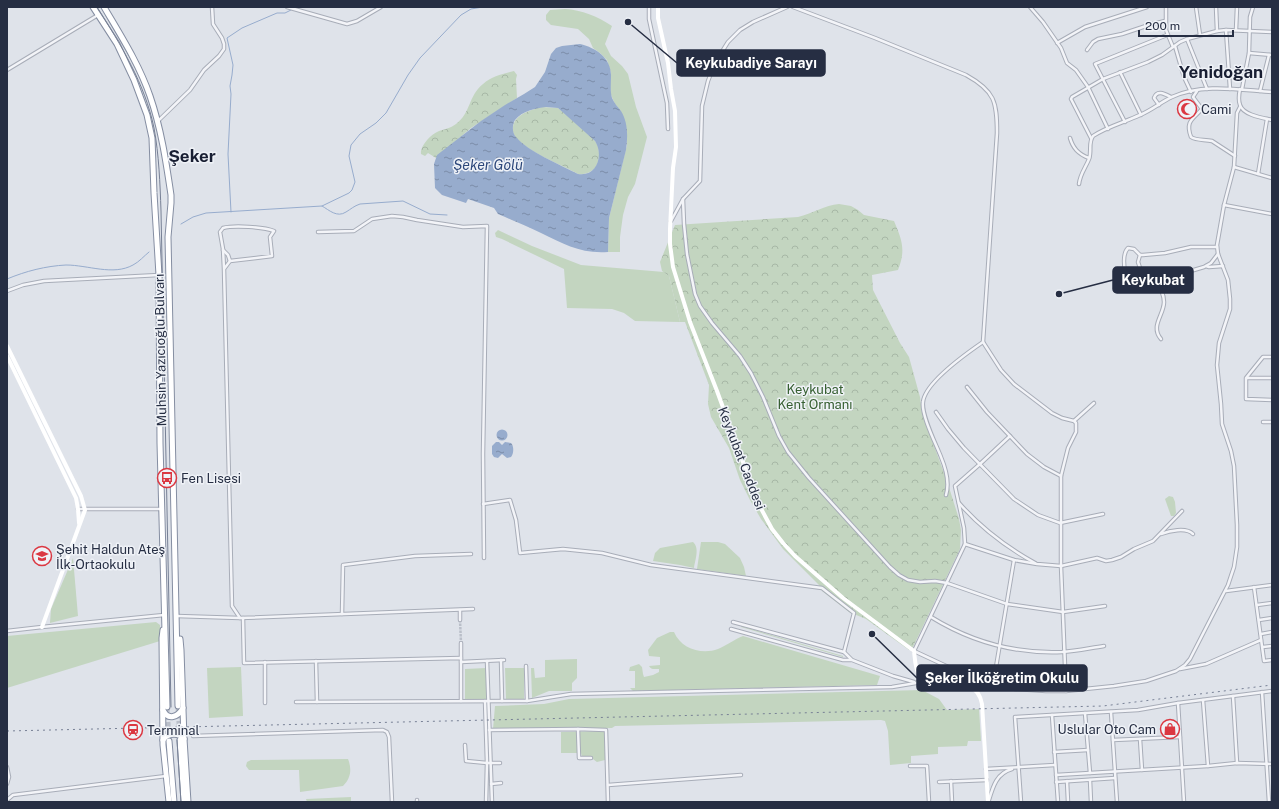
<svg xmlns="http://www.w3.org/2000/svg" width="1279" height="809" font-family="'Public Sans',sans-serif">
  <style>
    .green { fill: #c3d5c0 }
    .forest { fill: url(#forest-crowns) }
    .water { fill: url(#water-ripples); fill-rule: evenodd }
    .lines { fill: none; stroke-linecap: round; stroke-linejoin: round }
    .stream { stroke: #97accd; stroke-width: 1 }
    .street-tunnel { stroke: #babfc9; stroke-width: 2.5; stroke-dasharray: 2.5 1; stroke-linecap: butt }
    .highway-tunnel { stroke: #babfc9; stroke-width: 5; stroke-dasharray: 5 2.5; stroke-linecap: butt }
    .street-casing { stroke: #a8adb8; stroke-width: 4.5 }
    .highway-casing { stroke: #858ea2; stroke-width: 7 }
    .street { stroke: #f3f4f8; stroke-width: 2.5 }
    .secondary { stroke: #fff; stroke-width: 4 }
    .highway { stroke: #fff; stroke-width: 5 }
    .tram { stroke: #778095; stroke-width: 1 }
    .rail { stroke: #778095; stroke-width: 1; stroke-dasharray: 2 4; stroke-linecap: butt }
    .labels { text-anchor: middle; stroke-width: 3; stroke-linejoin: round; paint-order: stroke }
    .poi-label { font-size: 13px; fill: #262e43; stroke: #eff2f7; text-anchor: start }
    .street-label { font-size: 13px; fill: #262e43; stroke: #eff2f7 }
    .park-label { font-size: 13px; fill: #376032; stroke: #eff2f7 }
    .water-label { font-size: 14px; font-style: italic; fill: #2d487b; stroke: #eff2f7 }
    .district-label { font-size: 17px; font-weight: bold; fill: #191f33; stroke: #eff2f7 }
    .leader { fill: none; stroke: #262e43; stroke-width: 1.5 }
    .callout-dot { fill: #262e43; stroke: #eff2f7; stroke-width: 1.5 }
    .callout { fill: #262e43; stroke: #262e43; stroke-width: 1.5 }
    .callout-label { font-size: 14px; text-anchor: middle; font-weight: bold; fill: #fff }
  </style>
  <defs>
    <pattern id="forest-crowns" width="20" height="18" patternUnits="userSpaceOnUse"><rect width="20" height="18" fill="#c3d5c0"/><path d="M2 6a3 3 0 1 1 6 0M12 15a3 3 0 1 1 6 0" fill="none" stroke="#a7b7a6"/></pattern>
    <pattern id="water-ripples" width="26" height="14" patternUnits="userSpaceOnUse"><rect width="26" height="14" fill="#97accd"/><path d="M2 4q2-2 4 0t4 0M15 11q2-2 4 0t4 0" fill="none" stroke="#7b8ca8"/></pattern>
  </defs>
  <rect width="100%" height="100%" fill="#dfe3ea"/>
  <g class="green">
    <path d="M565 9C582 10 597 16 612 26L605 44 611 56 622 66 628 74 636 107 647 137 635 184 628 197 623 215 620 237V252H608L609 218 627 145 626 126 620 110 615 104 611 95 610 88 611 73 607 60 600 53 593 48 589 39 578 29 551 25 546 20V15L550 10Z"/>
    <path d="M498 230 532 246 581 265 664 272 669 276 680 322 635 321 624 313 612 309 567 308 564 269 502 239 496 237 495 233Z"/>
    <path d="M1169 496 1173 497 1175 502 1176 513 1174 516H1171L1165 499Z"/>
    <path d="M693 542C700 548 695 560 694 568L680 565 653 561 655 553 660 548Z"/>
    <path d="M701 542H718L725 544 740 558 744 567 746 576 697 569Z"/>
    <path d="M73 558 78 616 50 623 51 609Z"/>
    <path d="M156 622 160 625V641L7 688V636Z"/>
    <path d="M741 626 843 656V657L741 627Z"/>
    <path d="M670 632H674C681 649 702 655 718 649 727 645 735 639 743 636L880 676 877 685 633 691 630 688H635V671H629L630 667 639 664 642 667 643 674 644 677 653 675 659 672V669C654 669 651 670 649 666L660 665V657L649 656 648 650 657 638Z"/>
    <path d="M577 659V678L572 683V691H549L532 698 531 668H534L535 678 545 677V660Z"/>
    <path d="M241 667 243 716 209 718 207 668Z"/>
    <path d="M486 668 487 700 465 701V669Z"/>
    <path d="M505 668H524V699L506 700Z"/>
    <path d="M922 690 939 699 947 710 979 709 981 741H968L967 746 938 747V754L911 756V763L890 765 888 731 885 721 881 720 615 726 612 728 493 729 495 706 544 704 569 699Z"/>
    <path d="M606 731V757L605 760 597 762 590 757H582L581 753H561V732Z"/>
    <path d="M348 759C352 769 351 778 343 786L300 792 299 770H249L246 766 247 762 251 760Z"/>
    <path d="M351 797V802H307L306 799Z"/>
  </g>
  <g class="forest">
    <path d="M514 71 517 75 516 79 517 98 471 128 436 158 428 153 425 156 421 154C420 146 431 134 439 131 445 129 451 128 456 124 471 113 468 96 483 84 492 76 503 74 514 71Z"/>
    <path d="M542 107 558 108C567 115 593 136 597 144 600 151 600 162 595 168 590 173 584 175 578 174 560 164 530 153 516 138 512 133 512 126 515 121 520 113 533 109 542 107Z"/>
    <path d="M839 204 851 206 858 210 864 215 894 221C902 240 906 250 898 270L872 275 873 290 900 343 909 357 920 397 922 413 947 481 959 519 961 530 960 549 913 647 909 650 866 619 849 612 822 591 819 585 783 549 761 519 750 500 740 480 729 448 711 417 708 404 709 385 685 322H680L669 276 662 271 660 262 675 225 798 217C812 214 825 205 839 204Z"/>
  </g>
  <g class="water">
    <path d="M580 44C597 48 612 59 611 77 611 84 610 91 612 98 614 103 618 107 621 111 628 122 628 137 626 150L609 218 608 252C581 254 564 244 541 233 526 226 512 220 498 214L494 208 468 199 466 203 442 195 435 188 434 164 437 155 481 121 505 105 524 94 535 87 545 72 551 54 556 48 562 46ZM546 107 558 108 595 141C604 155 597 177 578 174 561 165 527 151 516 137 512 133 512 125 515 120 522 111 536 108 546 107Z"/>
    <circle cx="502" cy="435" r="5.5"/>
    <path d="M496 442H499L502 445 505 442 511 443C514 446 514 453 511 457L507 458 502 454 498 458 494 457 492 454V446Z"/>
  </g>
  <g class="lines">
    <g class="stream">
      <path d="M322 206 349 193 352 190 355 182 349 156 351 145 360 134 376 123 386 113 408 75 420 58 461 15 471 9 483 7"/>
      <path d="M231 212 228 154 231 94 230 86 232 75 233 65 227 38 242 28 277 13H285L291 10"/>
      <path d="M181 224 193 217 206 213 322 206C329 210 337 218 346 212 351 209 354 206 360 204L403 201 430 214 447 215"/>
      <path d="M7 279C26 271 46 266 66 265 88 265 113 276 133 265 139 262 144 256 149 252"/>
    </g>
    <path class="street-tunnel" d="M460 620 461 643"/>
    <g class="highway-tunnel">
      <path d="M178 706 180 739"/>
      <path d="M167 707 169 738"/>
    </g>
    <g class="street-casing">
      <g id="street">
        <path d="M287 7 347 24 357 21 381 7"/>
        <path d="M649 7V19L667 103 668 129"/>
        <path d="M793 7 875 38 966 75C995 91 997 102 997 133L983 342C967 353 925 382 923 402 921 415 936 444 941 457 946 469 950 482 946 495"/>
        <path d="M1030 7 1043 22 1061 48 1067 63 1076 70 1088 87 1108 129"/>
        <path d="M1166 7V30L1173 47"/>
        <path d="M1196 7 1200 35"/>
        <path d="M1216 7 1217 31"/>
        <path d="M1226 30 1230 89"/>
        <path d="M1236 30 1237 7"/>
        <path d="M1187 39 1207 89"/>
        <path d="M1057 43 1085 27 1147 7"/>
        <path d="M1175 46 1184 77 1191 92"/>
        <path d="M1087 50 1093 42 1098 39 1122 34 1149 25 1165 21"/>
        <path d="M1249 53 1272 55"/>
        <path d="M7 70 98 15"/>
        <path d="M1120 72 1141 115"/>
        <path d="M1240 89C1239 94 1238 100 1240 105 1243 115 1263 118 1272 120"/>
        <path d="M1242 89 1249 53 1250 17 1253 7"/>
        <path d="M1197 91 1193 97 1202 109C1193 119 1185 121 1191 137 1197 141 1205 139 1212 141L1235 156"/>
        <path d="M1260 91 1269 55"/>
        <path d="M1159 105 1154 98C1157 89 1165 94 1171 97"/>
        <path d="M158 121 190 90 204 70 219 56 224 49V44L222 38 213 24 212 7"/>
        <path d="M1125 122 1095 64 1167 35"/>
        <path d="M1070 138C1073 148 1078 154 1089 158"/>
        <path d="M1091 138 1071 99 1072 97 1103 79 1148 62 1162 55 1180 42 1187 39 1217 31 1226 30 1272 32"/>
        <path d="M1234 167 1272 178"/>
        <path d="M1258 174 1267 119"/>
        <path d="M1079 184C1080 174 1086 167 1089 159 1092 151 1088 143 1093 136 1106 127 1125 122 1140 115 1152 110 1161 102 1172 97 1203 83 1240 90 1272 92"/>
        <path d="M683 199 684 224 687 254 695 294 700 306 712 323 740 356 751 373 763 397 779 436 788 452 809 478 890 567 899 575 908 580 920 582 935 581 947 583 1007 604 1063 612 1105 606"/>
        <path d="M1224 205 1272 214"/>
        <path d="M671 221 683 199 700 181 702 106 708 81 715 63 728 42 740 30 753 22 787 7"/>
        <path d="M318 232 354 231 372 219 392 216 403 217 417 220 463 227 487 226 483 454 484 558"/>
        <path d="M223 250 228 255 230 261"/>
        <path d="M1140 255 1138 262 1140 268 1152 278 1160 280 1204 267 1211 263 1218 254"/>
        <path d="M1206 266 1209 267 1223 266"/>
        <path d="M224 269 230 261 272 256 270 237 274 231C264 227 234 225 223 228L220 232 223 249 224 269 232 606 240 618"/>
        <path d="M1156 280C1160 287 1164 294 1164 302 1164 315 1150 326 1161 339"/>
        <path d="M1129 288C1126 278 1120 256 1128 248L1134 249 1140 255H1143L1165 253 1191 247H1217"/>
        <path d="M7 291 23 285 44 281 159 275"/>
        <path d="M983 342 1001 370 1014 384 1052 413 1062 418 1074 421 1076 423V432L1068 448 1061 476V566L1066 691"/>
        <path d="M1272 357H1263L1246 378V399L1272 400"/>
        <path d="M1247 378H1272"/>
        <path d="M967 387 987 412 1027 454 1044 467 1061 476"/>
        <path d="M936 412 948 429 964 448 1014 499 1038 515 1060 523 1103 514"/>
        <path d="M1074 421 1094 403"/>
        <path d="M1263 422H1272"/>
        <path d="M1010 436 980 464 955 486 964 528 965 544 914 651 959 672 993 685 1015 689 1046 691H1066L1114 686 1146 681 1176 671 1185 665 1190 659 1228 585 1234 567 1237 547V525L1234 466 1231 451 1222 424 1221 404 1217 365 1219 343 1230 309V299L1228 280 1218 254 1217 245 1224 205 1234 167 1237 113 1240 107"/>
        <path d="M959 503C981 528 1006 547 1035 563"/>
        <path d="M483 504 510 500 516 520 520 553 563 549 602 553 651 565 822 588 854 613 844 652"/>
        <path d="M78 509H162"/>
        <path d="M1161 534C1169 531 1186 527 1193 534"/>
        <path d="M965 544 1014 560 1037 564 1061 566 1097 558 1106 561 1112 560 1121 557 1134 549 1153 541 1182 511"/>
        <path d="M1254 587 1264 661 1272 660"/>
        <path d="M1226 591 1272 585"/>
        <path d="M1257 605 1272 603"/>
        <path d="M460 610V620"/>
        <path d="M342 614 343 565 415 556 471 554"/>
        <path d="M177 616 240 618 473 609"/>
        <path d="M931 617C970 641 1015 654 1062 652 1076 651 1090 648 1104 646"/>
        <path d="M243 618 244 663 461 658V701"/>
        <path d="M1259 620 1272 618"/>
        <path d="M733 622 844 652 852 660 893 676 914 682"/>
        <path d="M731 629 843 660H851"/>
        <path d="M7 631 42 627 164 615"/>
        <path d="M1261 634 1272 632"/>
        <path d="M1263 647 1272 646"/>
        <path d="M461 658V643"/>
        <path d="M501 660 502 701"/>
        <path d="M316 661 317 702"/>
        <path d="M487 661 492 802"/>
        <path d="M265 662V703"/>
        <path d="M461 662 504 660"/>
        <path d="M526 666 527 701"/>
        <path d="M1180 669 1206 664 1261 640"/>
        <path d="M993 685 1014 560"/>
        <path d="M1262 692 1269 802"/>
        <path d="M1233 696 1237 763"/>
        <path d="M1203 700 1208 766"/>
        <path d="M485 701 487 763 486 802"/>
        <path d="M296 702 527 701 571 694 892 687 916 683 922 680"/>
        <path d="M1178 703 1184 802"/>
        <path d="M1111 712 1117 802"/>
        <path d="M1085 713 1090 773"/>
        <path d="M1052 715 1058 802"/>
        <path d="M578 729 579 758H591"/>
        <path d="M489 730 578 729 606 730 608 802"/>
        <path d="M193 736 383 730 387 732 389 737 392 802"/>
        <path d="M1140 739 1142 770"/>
        <path d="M1113 740 1180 737"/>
        <path d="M465 745 466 761 487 763H500"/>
        <path d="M1054 752 1088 750"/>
        <path d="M910 766H927L929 802"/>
        <path d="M7 767 9 777 7 784"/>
        <path d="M986 769 1055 765"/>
        <path d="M1056 775 1208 766 1237 763 1272 764"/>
        <path d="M1090 780 1091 802"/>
        <path d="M951 781 952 802"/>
        <path d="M1067 781 1068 802"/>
        <path d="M939 782 987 780"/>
        <path d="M1056 782 1115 778"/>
        <path d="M491 784 501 783"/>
        <path d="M608 785 741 775"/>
        <path d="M7 800 13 795 166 776"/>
        <path d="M417 800V802"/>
        <path d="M989 800C993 786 997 773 1012 769"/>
        <path d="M1021 802 1015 717 1138 710 1178 703 1272 691"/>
      </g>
    </g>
    <g class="highway-casing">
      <g id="highway">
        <path d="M93 7 117 44 134 80 147 115 152 138 154 193 159 275 160 443 167 707"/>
        <path d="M104 7C121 36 139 64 150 96 161 128 166 161 171 195V203L168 237 178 706"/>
        <path d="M163 630 162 638 163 745 169 802"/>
        <path d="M180 639 181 650 184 739 188 802"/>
        <path d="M163 710C168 721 178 717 183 708"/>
        <path d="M163 740C167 733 179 732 184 739"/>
        <path d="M180 740 184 802"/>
        <path d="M169 741 174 802"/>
      </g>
    </g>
    <use href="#street" class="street"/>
    <g class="secondary">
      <path d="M658 7V18L668 63 671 89 675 111 676 147 673 168 670 229V244L673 267 690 322 717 391 758 503 772 529 783 543 795 556 843 598 914 651C915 659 915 668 919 675 932 701 975 667 982 704L988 802"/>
      <path d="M7 346 81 496 85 510 42 627"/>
      <path d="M7 356 76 498 78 509 79 523"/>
    </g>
    <use href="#highway" class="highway"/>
    <g class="tram">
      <path d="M97 7C121 45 145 84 154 128 159 155 160 183 161 211L171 707"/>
      <path d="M177 740 181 802"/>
    </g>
    <path class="rail" d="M7 731 1103 706 1272 685"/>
  </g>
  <defs>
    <g id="mosque-ring" transform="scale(1)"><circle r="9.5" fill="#eff2f7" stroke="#db3842" stroke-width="1.5"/><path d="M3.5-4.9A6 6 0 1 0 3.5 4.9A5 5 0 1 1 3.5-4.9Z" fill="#db3842"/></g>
    <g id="bus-ring" transform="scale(1)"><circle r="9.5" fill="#eff2f7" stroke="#db3842" stroke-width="1.5"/><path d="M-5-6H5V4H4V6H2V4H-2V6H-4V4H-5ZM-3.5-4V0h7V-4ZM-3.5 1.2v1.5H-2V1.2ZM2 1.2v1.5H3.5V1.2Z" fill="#db3842"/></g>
    <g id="school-ring" transform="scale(1)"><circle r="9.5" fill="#eff2f7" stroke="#db3842" stroke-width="1.5"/><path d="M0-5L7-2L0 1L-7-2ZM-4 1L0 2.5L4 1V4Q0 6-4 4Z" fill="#db3842"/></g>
    <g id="shop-ring" transform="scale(1)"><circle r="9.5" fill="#eff2f7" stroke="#db3842" stroke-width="1.5"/><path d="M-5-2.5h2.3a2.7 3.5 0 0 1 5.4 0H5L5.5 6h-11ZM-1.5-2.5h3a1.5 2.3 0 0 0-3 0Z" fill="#db3842"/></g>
    <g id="station-ring" transform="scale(1)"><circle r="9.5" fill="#eff2f7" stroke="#db3842" stroke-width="1.5"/><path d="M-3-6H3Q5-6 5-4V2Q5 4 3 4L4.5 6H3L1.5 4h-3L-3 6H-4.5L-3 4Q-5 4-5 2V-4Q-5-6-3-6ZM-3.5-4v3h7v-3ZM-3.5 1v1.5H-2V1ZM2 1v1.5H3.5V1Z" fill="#db3842"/></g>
  </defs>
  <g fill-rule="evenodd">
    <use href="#mosque-ring" x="1187" y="109"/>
    <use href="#bus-ring" x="167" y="478"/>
    <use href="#school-ring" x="42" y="556"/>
    <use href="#shop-ring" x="1170" y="729"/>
    <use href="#station-ring" x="133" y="730"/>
  </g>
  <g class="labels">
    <g class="poi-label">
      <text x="1201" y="114">Cami</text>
      <text x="181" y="483">Fen Lisesi</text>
      <text x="56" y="554">Şehit Haldun Ateş<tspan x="56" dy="15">İlk-Ortaokulu</tspan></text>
      <text x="1156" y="734" text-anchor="end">Uslular Oto Cam</text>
      <text x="147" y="735">Terminal</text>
    </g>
    <g class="street-label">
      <text transform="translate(160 350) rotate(-91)" y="5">Muhsin Yazıcıoğlu Bulvarı</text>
      <text transform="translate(742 458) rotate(69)" y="5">Keykubat Caddesi</text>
    </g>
    <g class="park-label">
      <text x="815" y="394">Keykubat<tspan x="815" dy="15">Kent Ormanı</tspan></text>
    </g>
    <g class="water-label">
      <text x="488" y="170">Şeker Gölü</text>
    </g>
    <g class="district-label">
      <text x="1221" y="78">Yenidoğan</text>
      <text x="192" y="162">Şeker</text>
    </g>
  </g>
  <path class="leader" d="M628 22L677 63M1059 294L1113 280M872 634L917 678"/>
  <g class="callout-dot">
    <circle cx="628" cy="22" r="4"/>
    <circle cx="1059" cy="294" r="4"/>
    <circle cx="872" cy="634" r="4"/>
  </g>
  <g class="callout">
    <rect x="677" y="50" width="148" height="26" rx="4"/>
    <rect x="1113" y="267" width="80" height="26" rx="4"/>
    <rect x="917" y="665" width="170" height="26" rx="4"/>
  </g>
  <g class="callout-label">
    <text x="751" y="68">Keykubadiye Sarayı</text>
    <text x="1153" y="285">Keykubat</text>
    <text x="1002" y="683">Şeker İlköğretim Okulu</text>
  </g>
  <rect width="1279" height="809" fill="none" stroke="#262e43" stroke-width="16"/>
  <path d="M1139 30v6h94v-6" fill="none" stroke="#262e43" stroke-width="2"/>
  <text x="1145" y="30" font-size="12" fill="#262e43" stroke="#eff2f7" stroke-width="3" paint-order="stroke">200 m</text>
</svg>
